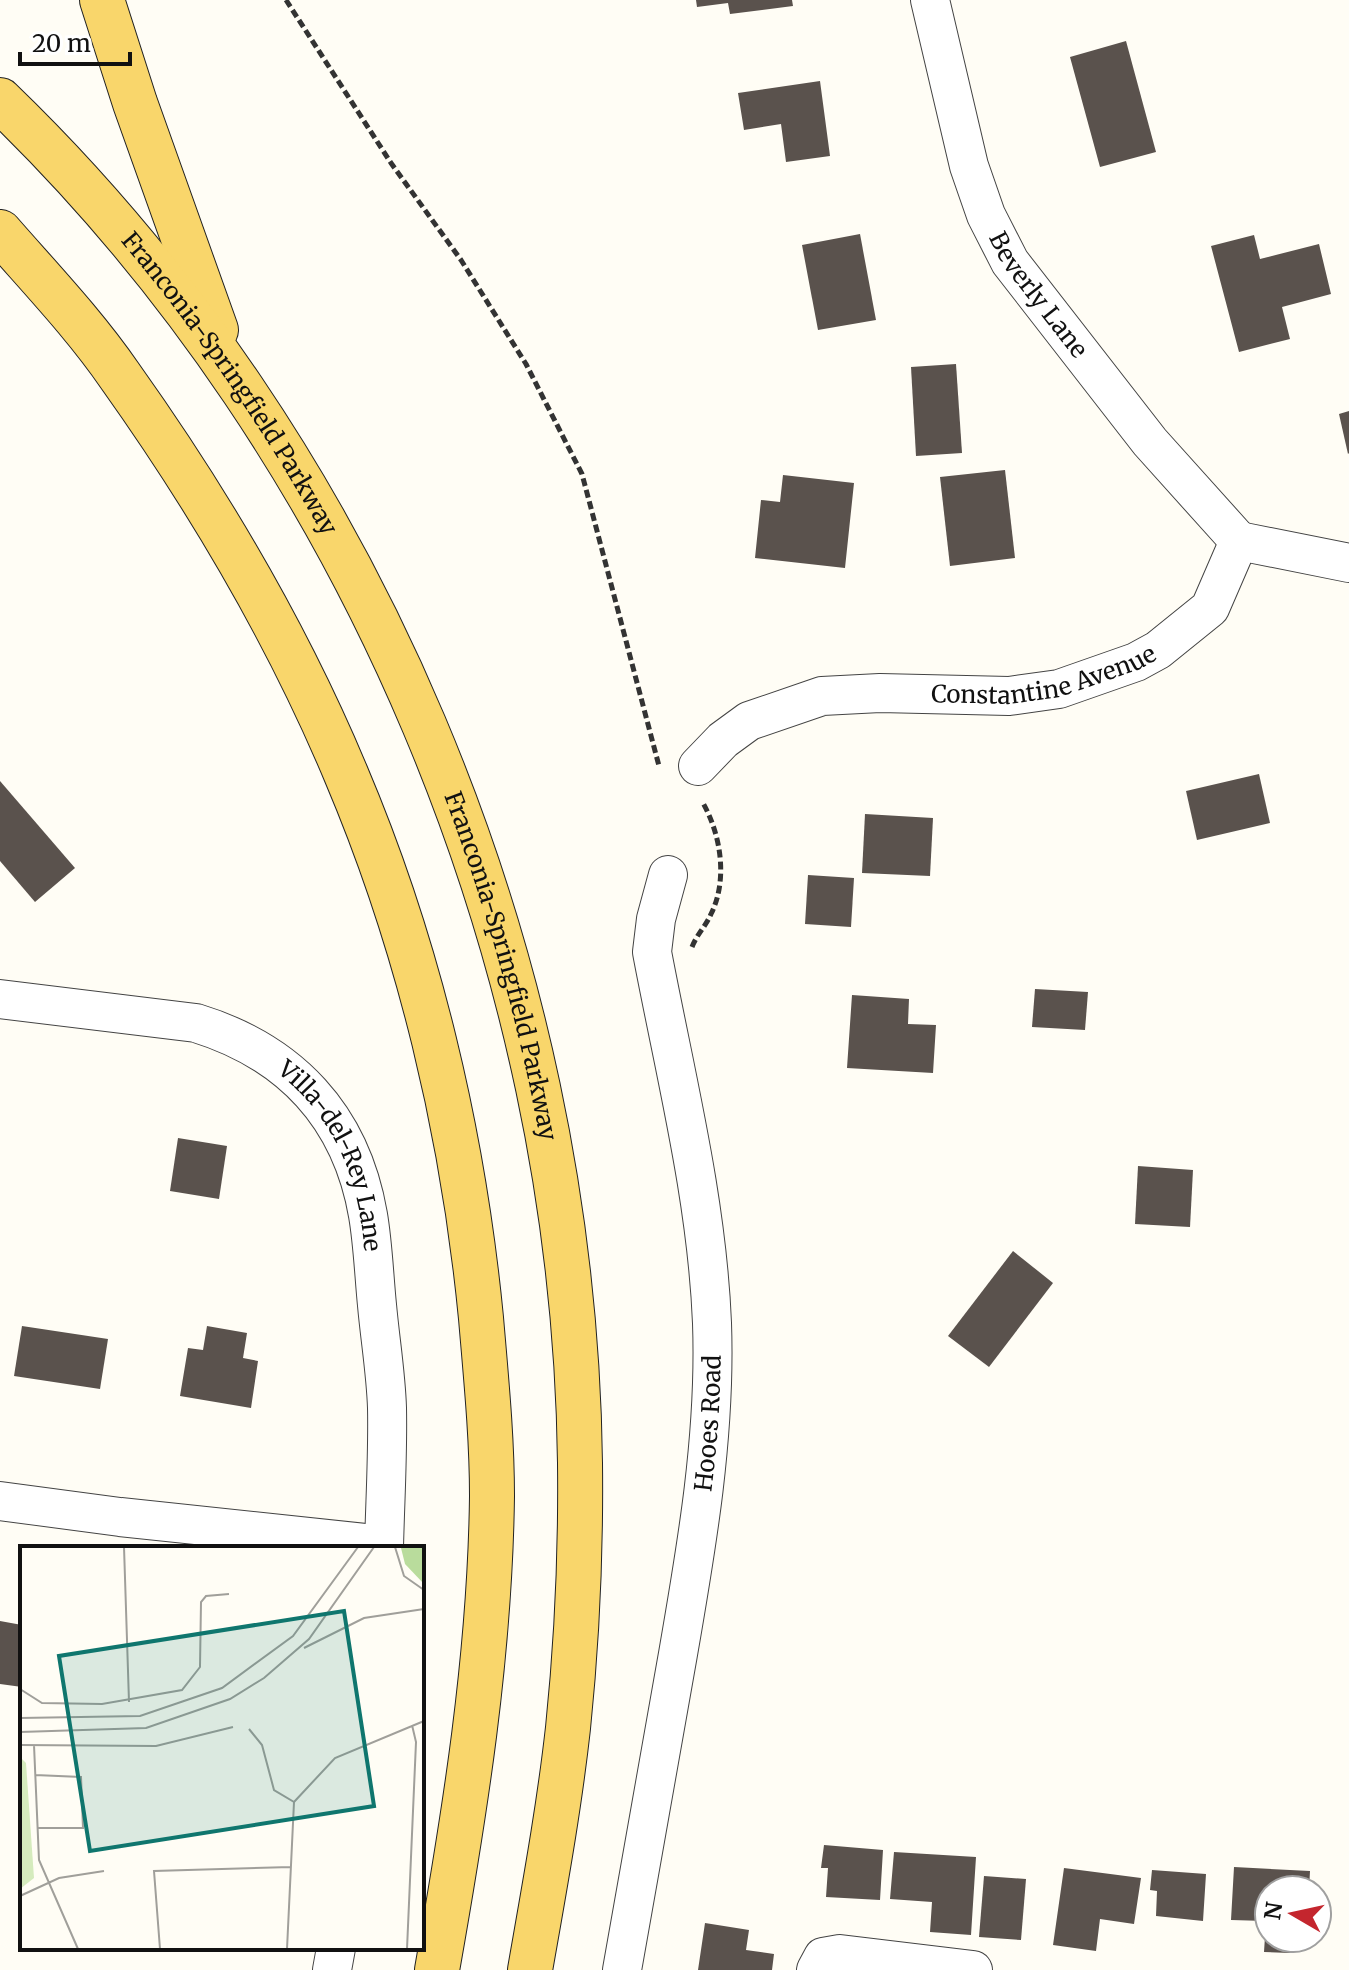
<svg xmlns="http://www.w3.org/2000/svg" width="1349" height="1970" font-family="Merriweather,serif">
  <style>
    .building { fill: #5a524d }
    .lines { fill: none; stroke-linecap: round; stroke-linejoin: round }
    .minor-casing { stroke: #444; stroke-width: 40 }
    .primary-casing { stroke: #222; stroke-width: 46 }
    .path { stroke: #333; stroke-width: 5; stroke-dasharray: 8 4; stroke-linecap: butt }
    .minor { stroke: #fff; stroke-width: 38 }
    .primary { stroke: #f9d66b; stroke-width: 44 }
    .labels { text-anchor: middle; stroke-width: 8; stroke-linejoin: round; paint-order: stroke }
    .street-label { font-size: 24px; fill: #111; stroke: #fff }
    .inset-road { fill: none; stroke: #a09f9a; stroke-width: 2 }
    .view { fill: #0f766e; fill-opacity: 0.15; stroke: #0f766e; stroke-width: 4 }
    .inset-edge { fill: none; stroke: #111; stroke-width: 4 }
  </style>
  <rect width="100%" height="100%" fill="#fffdf5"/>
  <g class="building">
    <path d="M696 0H792L793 6 730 14 728 3 697 7Z"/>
    <path d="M1126 41 1156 152 1100 167 1070 57Z"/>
    <path d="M820 81 830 156 786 162 781 124 744 130 738 93Z"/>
    <path d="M860 234 876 320 818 330 802 245Z"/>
    <path d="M1254 235 1260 259 1319 244 1331 294 1282 307 1290 339 1239 352 1211 246Z"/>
    <path d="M956 364 962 453 916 456 911 367Z"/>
    <path d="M1349 411V453L1348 454 1339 414Z"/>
    <path d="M1005 470 1015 558 950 566 940 477Z"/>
    <path d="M783 475 854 483 845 568 755 558 761 500 780 502Z"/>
    <path d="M1259 774 1270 823 1197 840 1186 791Z"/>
    <path d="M0 781 75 868 35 902 0 861Z"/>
    <path d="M865 814 933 818 930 876 862 873Z"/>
    <path d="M808 875 854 878 851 927 805 924Z"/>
    <path d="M1035 989 1088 992 1085 1030 1032 1027Z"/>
    <path d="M852 995 909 999 908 1024 936 1025 933 1073 847 1068Z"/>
    <path d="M178 1138 227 1146 219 1199 170 1191Z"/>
    <path d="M1138 1166 1193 1170 1190 1227 1135 1224Z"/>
    <path d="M1013 1251 1053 1283 989 1367 948 1336Z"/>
    <path d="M22 1326 108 1339 100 1389 14 1376Z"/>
    <path d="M207 1326 247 1333 243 1358 258 1361 251 1408 180 1396 188 1348 203 1350Z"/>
    <path d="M0 1621 22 1625V1687L0 1684Z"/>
    <path d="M824 1845 883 1850 880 1900 826 1897 828 1868H821Z"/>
    <path d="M894 1852 976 1857 971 1935 930 1932 932 1902 890 1899Z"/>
    <path d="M1234 1867 1310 1871 1309 1890H1269V1938H1290V1953L1264 1952 1266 1921 1231 1920Z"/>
    <path d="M1064 1868 1141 1878 1134 1924 1100 1919 1096 1951 1053 1945Z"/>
    <path d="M1152 1870 1206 1874 1203 1921 1156 1916 1157 1891 1150 1890Z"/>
    <path d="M984 1876 1026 1879 1021 1940 979 1937Z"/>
    <path d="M705 1923 749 1930 746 1950 774 1954 772 1970H698Z"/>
  </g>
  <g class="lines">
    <g class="minor-casing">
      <g id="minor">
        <path id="s1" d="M930 0 969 166 986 215 1010 262 1150 442 1239 541"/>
        <path id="s2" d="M698 766 723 740 749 721 822 696 880 693 1009 696 1059 689 1136 662 1158 650 1210 608 1239 541 1349 563"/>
        <path id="s3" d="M0 999 196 1023C290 1052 351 1116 368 1215 373 1244 374 1275 377 1305 380 1339 386 1374 387 1408 388 1455 385 1502 384 1548"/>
        <path d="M0 1501 120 1517 384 1545"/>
        <path d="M332 1970 336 1948"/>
        <path id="s4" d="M622 1970C641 1865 659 1759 678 1654 697 1545 716 1434 712 1323 707 1198 675 1074 652 952L656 919 668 875"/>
        <path d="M816 1970 823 1957 840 1954 973 1970"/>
      </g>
    </g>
    <g class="primary-casing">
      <g id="primary">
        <path d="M102 0 135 103 216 330"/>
        <path id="s5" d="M0 100C363 450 574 960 580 1463 581 1552 577 1641 568 1728 559 1809 544 1890 530 1970"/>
        <path d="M0 232C41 279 85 325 120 376 209 501 287 633 346 774 419 946 463 1133 481 1318 486 1377 492 1437 492 1496 490 1656 465 1812 437 1970"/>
      </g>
    </g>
    <g class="path">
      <path d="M286 0 391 163 461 260 526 364 582 474 659 766"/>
      <path d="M692 947C697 934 706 926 711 914 728 880 721 835 703 803"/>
    </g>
    <use href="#minor" class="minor"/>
    <use href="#primary" class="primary"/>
  </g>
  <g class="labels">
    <g class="street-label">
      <text dy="8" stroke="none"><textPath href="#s1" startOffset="318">Beverly Lane</textPath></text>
      <text dy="8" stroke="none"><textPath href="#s5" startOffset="366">Franconia-Springfield Parkway</textPath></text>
      <text dy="8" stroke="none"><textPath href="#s2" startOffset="370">Constantine Avenue</textPath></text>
      <text dy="8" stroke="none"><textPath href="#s5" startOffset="1014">Franconia-Springfield Parkway</textPath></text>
      <text dy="8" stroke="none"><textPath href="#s3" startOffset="400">Villa-del-Rey Lane</textPath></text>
      <text dy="8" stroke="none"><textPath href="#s4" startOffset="554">Hooes Road</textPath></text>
    </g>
  </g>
  <g transform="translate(20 1546)">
    <rect width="404" height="404" fill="#fffdf5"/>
    <path d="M0 211 6 217 14 332 0 343Z" fill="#d5ebbd"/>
    <path d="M404 1V38L385 18 381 2Z" fill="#b9dc9c"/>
    <path class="inset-road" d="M104 1 109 156M375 1 384 30 404 44M284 102 344 72 404 63M0 143 22 157 82 158 162 144 180 121 181 56 186 50 209 48M0 172 120 170 202 142 273 90 338 1M229 183 242 199 254 244 274 256 267 403M0 186 126 182 210 153 244 132 289 93 354 1M0 199 136 200 213 181M14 199 19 314 58 403M15 229 61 231 63 282H17M274 256 315 212 404 175M0 350 39 332 84 325M140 403 134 325 271 321M387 403 396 196 392 179"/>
    <path class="view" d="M324 65 354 260 70 305 39 110Z"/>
    <rect width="404" height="404" class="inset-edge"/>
  </g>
  <g transform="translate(1293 1914) rotate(279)"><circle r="38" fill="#ffffff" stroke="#a0a0a0" stroke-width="2"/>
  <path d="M0-6L14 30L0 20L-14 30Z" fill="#c4262e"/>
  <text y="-12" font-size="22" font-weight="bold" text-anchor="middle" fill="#111111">N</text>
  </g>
  <path d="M20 52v12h110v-12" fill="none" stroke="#111111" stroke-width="4"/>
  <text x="32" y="52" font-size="24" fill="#111111" stroke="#ffffff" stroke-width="6" paint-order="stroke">20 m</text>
</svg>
